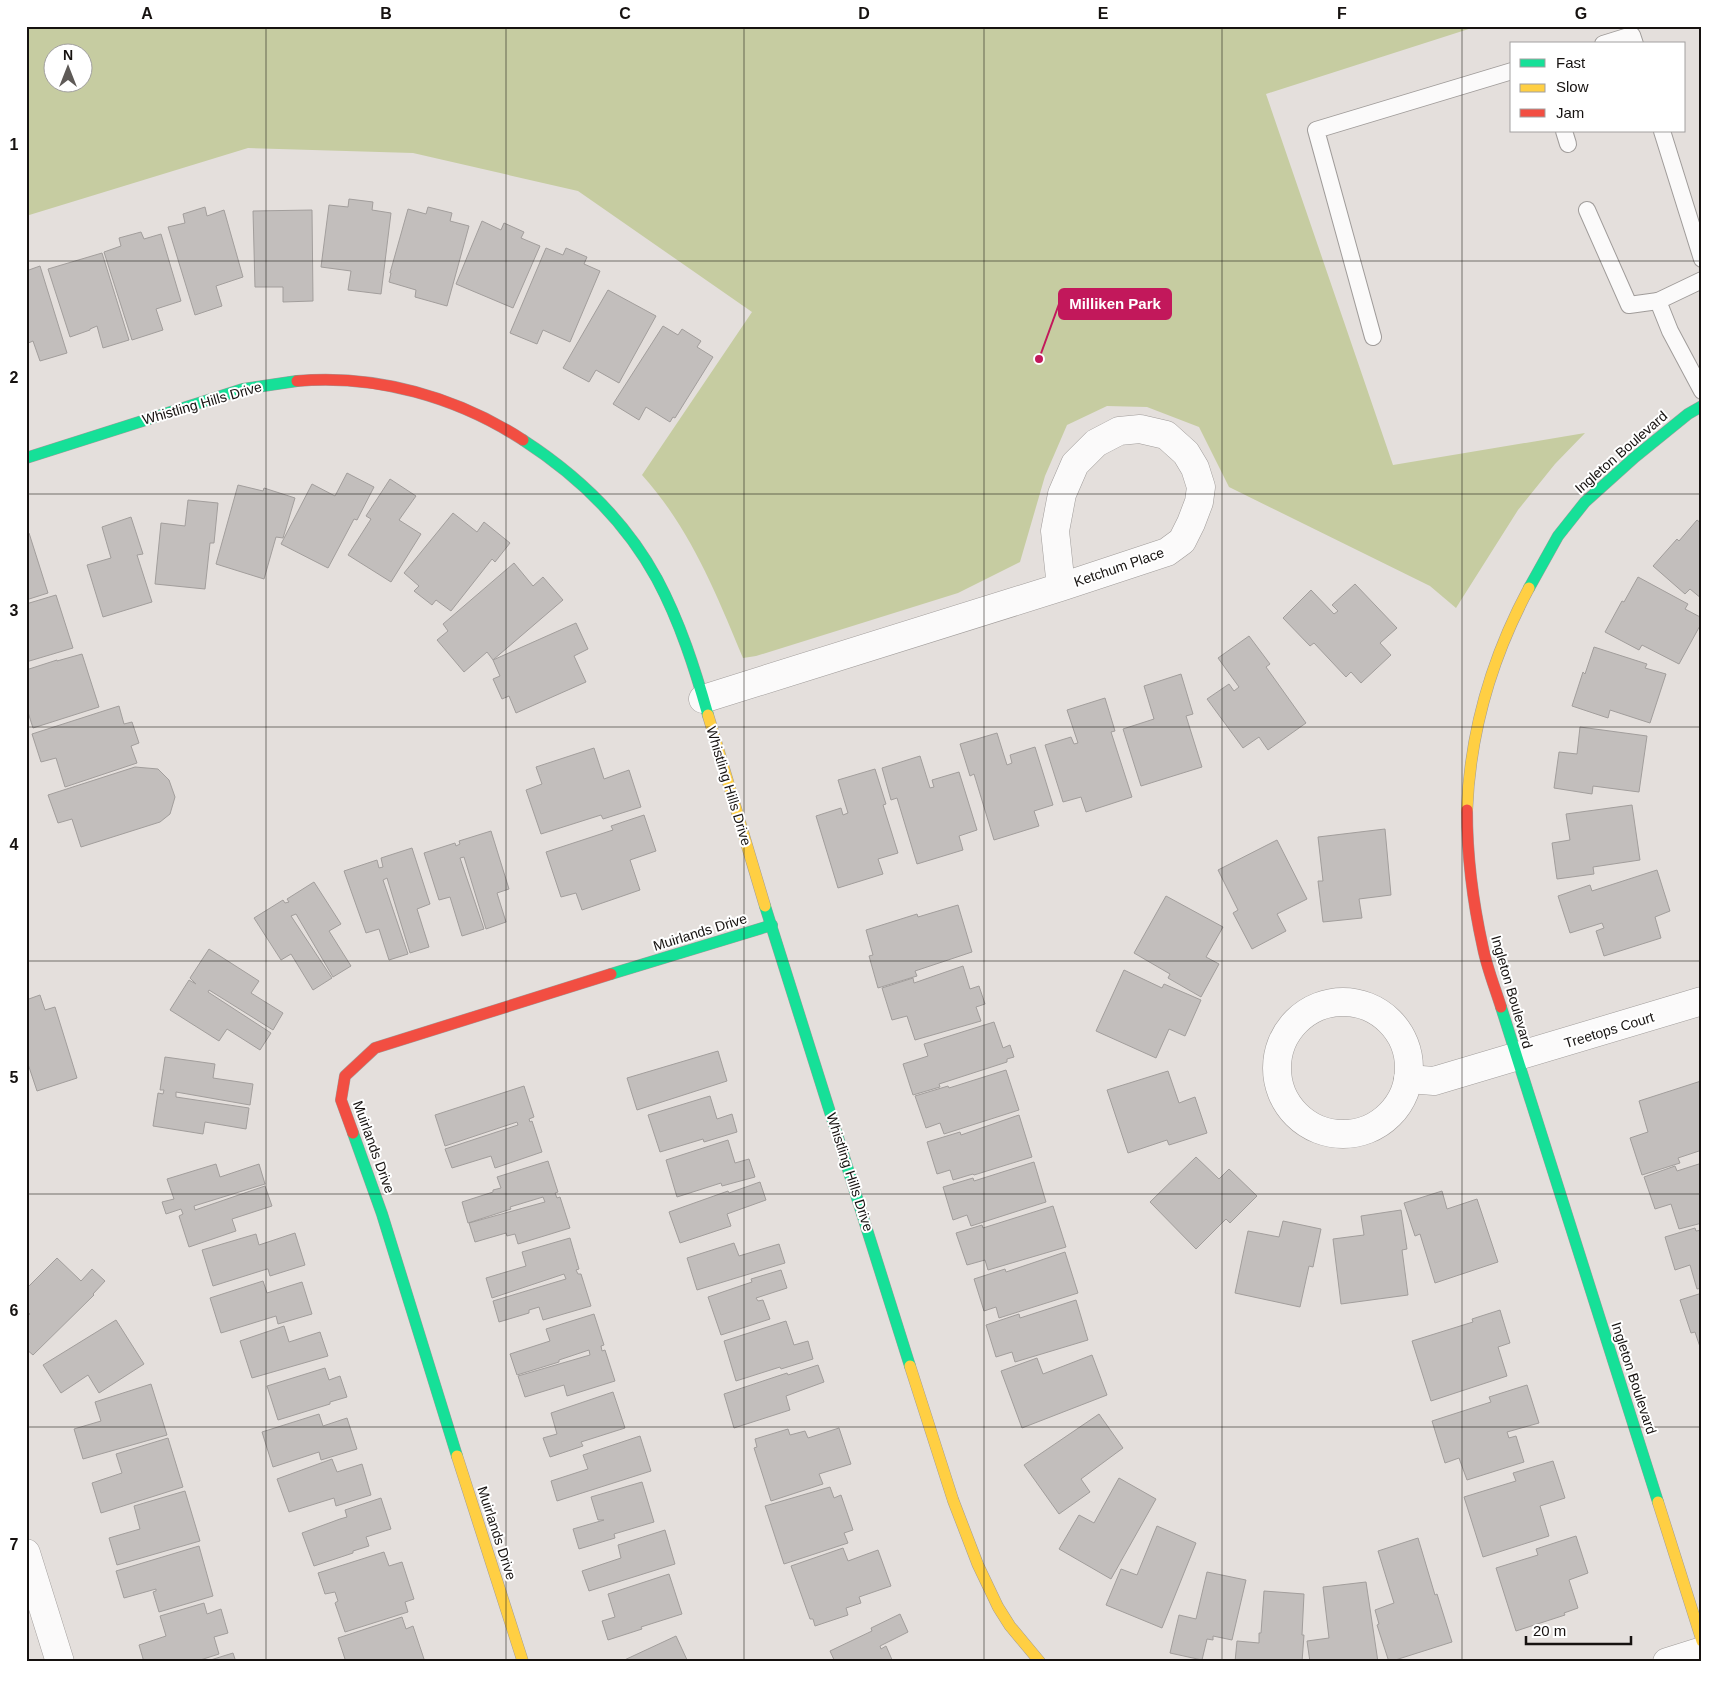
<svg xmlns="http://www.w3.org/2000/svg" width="1728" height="1688" font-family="Arial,sans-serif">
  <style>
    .green { fill: #c6cca1; fill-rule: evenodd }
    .building { fill: #c2bebc; stroke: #a29e9c }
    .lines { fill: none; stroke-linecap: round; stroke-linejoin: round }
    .lane-casing { stroke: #a09c9a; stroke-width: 18 }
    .street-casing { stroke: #a09c9a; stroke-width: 29 }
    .fast-casing { stroke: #a09c9a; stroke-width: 12 }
    .slow-casing { stroke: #a09c9a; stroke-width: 12 }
    .jam-casing { stroke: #a09c9a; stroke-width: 12 }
    .lane { stroke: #fbfafa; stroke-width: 16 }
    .street { stroke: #fbfafa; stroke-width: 28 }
    .fast { stroke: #16e098; stroke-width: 11 }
    .slow { stroke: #ffcf43; stroke-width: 11 }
    .jam { stroke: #f24e42; stroke-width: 11 }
    .grid { fill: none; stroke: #161210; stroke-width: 1; stroke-opacity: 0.55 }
    .labels { text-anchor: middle; stroke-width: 4; stroke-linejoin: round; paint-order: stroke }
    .street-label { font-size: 14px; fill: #161210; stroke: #fff }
    .leader { fill: none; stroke: #c2185b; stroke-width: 2 }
    .callout-dot { fill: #c2185b; stroke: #fff; stroke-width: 2 }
    .callout { fill: #c2185b; stroke: #c2185b; stroke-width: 2 }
    .callout-label { font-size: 15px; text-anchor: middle; font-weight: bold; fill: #fff }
    .neatline { fill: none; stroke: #161210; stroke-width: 2 }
    .grid-label { font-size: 16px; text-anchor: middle; font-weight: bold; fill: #161210 }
  </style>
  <rect width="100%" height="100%" fill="#e4dfdc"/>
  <path class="green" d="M26 26H1478L1266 94 1393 465 1585 433 1555 464 1518 510 1456 608 1430 586 1229 487 1199 427 1147 407 1107 406 1067 425 1045 476 1020 562 958 593 756 656 743 658C716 593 690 528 642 475L752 312 578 191 413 153 248 148 26 216ZM52 52H82V82H52Z"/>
  <g class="building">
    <path d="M349 199 373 202 372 210 391 213 381 294 348 290 351 271 321 267 329 205 348 207Z"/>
    <path d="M205 207 207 216 224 210 243 277 216 286 222 306 195 315 168 227 185 223 183 214Z"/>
    <path d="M428 207 452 213 450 221 469 226 447 306 415 297 416 290 389 282 391 273H390L408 209 426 214Z"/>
    <path d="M312 210 313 301 283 302V287H255L253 211Z"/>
    <path d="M482 221 501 230 504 223 524 232 521 238 540 246 513 308 456 284Z"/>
    <path d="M141 232 144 239 161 234 181 301 156 309 163 330 132 340 104 252 121 246 119 238Z"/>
    <path d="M546 248 563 255 566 248 587 257 584 264 600 271 570 342 543 330 537 344 510 333Z"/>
    <path d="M102 253 129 340 103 348 97 326 90 329V330L70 337 48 269Z"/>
    <path d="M40 266 67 353 40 361 33 341 26 344V271Z"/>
    <path d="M608 290 656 316 619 383 596 370 589 382 563 368Z"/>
    <path d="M663 326 678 335 682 329 701 341 697 347 713 357 675 418 673 417 670 422 646 407 639 420 613 404Z"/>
    <path d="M347 473 374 487 357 520 354 519 328 568 281 544 312 484 335 496Z"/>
    <path d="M390 479 416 496 399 520 421 534 391 582 348 555 371 519 366 516Z"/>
    <path d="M238 485 263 491 264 488 295 498 283 538 276 537 264 579 216 564Z"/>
    <path d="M188 500 218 503 214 543H210L205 589 155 584 161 523 185 526Z"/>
    <path d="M453 513 477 532 484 522 510 543 495 562 492 559 451 611 436 600 432 605 414 591 419 586 404 573Z"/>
    <path d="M131 517 143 554 137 555 152 602 103 617 87 565 111 558 102 527Z"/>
    <path d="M1697 520 1702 524V599L1690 589 1685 594 1653 566 1677 539 1679 541Z"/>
    <path d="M29 533 48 593 26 600V534Z"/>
    <path d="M514 563 533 586 543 577 563 600 493 660 487 652 464 672 437 640 448 631 443 624Z"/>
    <path d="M1638 577 1688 604 1685 609 1702 618V622L1679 664 1642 645 1639 650 1605 632 1622 601 1624 602Z"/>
    <path d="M1355 584 1397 628 1380 643 1391 655 1361 683 1351 672 1346 677 1314 643 1310 646 1283 618 1311 590 1334 614 1338 611 1332 605Z"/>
    <path d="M56 595 73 648 26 662V604Z"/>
    <path d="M576 623 588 649 574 656 586 682 516 713 509 696 502 699 493 679 500 676 493 660Z"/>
    <path d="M1249 636 1270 664 1266 667 1306 723 1268 750 1259 737 1243 748 1207 699 1229 684 1234 691 1239 687 1218 658Z"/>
    <path d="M1594 647 1647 664 1645 668 1666 674 1650 723 1610 710 1608 718 1572 706 1583 672 1585 674Z"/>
    <path d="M82 654 99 707 33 728 26 706V670L57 660V661Z"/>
    <path d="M1181 674 1193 714 1186 716 1202 767 1141 786 1123 729 1154 719 1144 686Z"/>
    <path d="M1105 698 1115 731 1111 732 1132 797 1086 812 1081 797 1063 802 1045 745 1071 737 1074 744 1078 743 1067 710Z"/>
    <path d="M119 706 124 724 132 722 139 743 131 746 137 763 65 787 56 758 41 762 32 734Z"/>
    <path d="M1580 727 1647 736 1639 792 1593 786 1592 794 1554 788 1559 752 1577 754Z"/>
    <path d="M997 733 1007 765 1012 763 1010 755 1035 747 1053 805 1034 811 1039 826 994 840 974 774 970 776 960 744Z"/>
    <path d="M594 748 604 779 629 770 641 807 603 819 601 815 541 834 526 790 542 784 536 767Z"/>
    <path d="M920 756 930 788 934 787 932 780 959 772 977 830 959 836 963 850 917 864 897 798 891 800 882 768Z"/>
    <path d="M135 767 158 769 169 780 175 797 170 814 160 822 81 847 72 819 58 823 48 795Z"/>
    <path d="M875 769 886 804 883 805 898 853 878 859 883 874 838 888 816 816 841 808 843 815 848 813 838 780Z"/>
    <path d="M1632 805 1640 860 1593 867 1594 874 1557 879 1552 843 1570 840 1566 814Z"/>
    <path d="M644 815 656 851 630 860 640 890 582 910 576 893 561 897 546 852 613 830 611 826Z"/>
    <path d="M1385 829 1391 895 1359 899 1362 918 1323 922 1318 881H1323L1318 837Z"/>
    <path d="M491 831 509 889 497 893 506 922 486 929 464 857 460 858 484 929 462 936 450 897 439 900 424 853 455 843 456 846 460 844 459 841Z"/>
    <path d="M1277 840 1307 899 1277 914 1286 931 1252 949 1233 913 1238 910 1218 870Z"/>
    <path d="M412 848 430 904 417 909 429 947 410 953 387 878 383 880 408 954 389 960 379 929 366 933 344 871 377 860 379 868 383 867 381 858Z"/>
    <path d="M1657 870 1670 911 1655 917 1661 938 1604 956 1596 931 1604 928 1602 923 1570 933 1558 896 1590 885 1592 891Z"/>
    <path d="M314 882 341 924 329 931 351 966 333 977 296 914 291 916 332 978 313 990 291 954 281 960 254 918 283 900 285 903 289 902 287 899Z"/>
    <path d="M1166 896 1223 927 1206 957 1219 964 1201 997 1168 978 1170 974 1134 953Z"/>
    <path d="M958 905 972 952 915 971 917 976 878 988 869 956 873 955 866 930 917 914 918 917Z"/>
    <path d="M209 949 259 981 251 993 283 1013 273 1030 209 990 208 992 271 1033 260 1050 227 1029 219 1041 170 1010 189 980 196 984 190 978Z"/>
    <path d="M963 966 970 989 979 986 985 1004 976 1007 981 1021 915 1040 907 1016 892 1020 882 988 913 978 914 983Z"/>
    <path d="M1124 970 1162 988 1164 984 1201 1000 1185 1036 1169 1029 1156 1058 1096 1031Z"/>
    <path d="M40 995 45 1010 55 1007 77 1078 37 1091 26 1058V1000Z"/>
    <path d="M994 1022 1003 1048 1010 1045 1014 1057 1007 1059V1062L939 1084 940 1087 913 1095 903 1064 928 1056 924 1044Z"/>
    <path d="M718 1051 727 1081 637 1110 627 1078Z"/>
    <path d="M165 1057 215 1064 213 1078 253 1084 250 1105 176 1092V1097L249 1108 246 1129 205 1122 203 1134 153 1126 158 1093 163 1094 164 1090H160Z"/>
    <path d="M1006 1070 1019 1110 944 1134 940 1123 926 1128 915 1096 948 1086 949 1088Z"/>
    <path d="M1168 1071 1179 1103 1195 1097 1207 1133 1169 1145 1167 1140 1128 1153 1107 1090Z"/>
    <path d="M1701 1081 1702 1150 1678 1158 1680 1163 1642 1175 1630 1138 1648 1132 1639 1101Z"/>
    <path d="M524 1086 534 1117 529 1119 530 1122 532 1121 542 1152 495 1168 491 1156 452 1168 445 1149 518 1125 517 1122 445 1146 435 1115Z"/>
    <path d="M710 1096 717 1119 732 1114 737 1132 704 1142 703 1139 660 1152 648 1115Z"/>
    <path d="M1019 1115 1032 1157 974 1175 973 1174 953 1180 950 1170 937 1174 927 1142 960 1132 961 1135Z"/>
    <path d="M728 1140 735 1163 749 1159 755 1177 722 1186 721 1183 677 1197 666 1160Z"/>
    <path d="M1196 1157 1219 1179 1229 1169 1257 1196 1230 1223 1226 1219 1196 1249 1150 1202Z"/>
    <path d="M548 1161 558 1192 555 1193 557 1198 560 1197 570 1228 518 1244 515 1234 507 1236 506 1233 475 1242 469 1223 545 1202 543 1197 510 1207 511 1209 468 1223 462 1202 493 1192V1190L501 1188 497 1177Z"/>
    <path d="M1034 1162 1046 1202 971 1226 967 1215 953 1220 943 1187 973 1178 974 1181Z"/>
    <path d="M1702 1163V1223L1679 1229 1671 1204 1655 1209 1644 1177 1675 1166 1677 1171Z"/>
    <path d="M216 1164 220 1177 259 1164 265 1184 194 1206 195 1210 265 1186 272 1206 232 1219 236 1231 189 1247 179 1216 183 1214 181 1209 166 1214 162 1202 174 1199 167 1179Z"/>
    <path d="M760 1182 766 1200 727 1214 731 1226 680 1243 669 1212 728 1191 729 1193Z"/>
    <path d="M1442 1191 1447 1209 1477 1199 1498 1262 1435 1283 1420 1234 1415 1236 1404 1203Z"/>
    <path d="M1053 1206 1066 1247 988 1270 985 1260 967 1265 956 1233 982 1225 983 1228Z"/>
    <path d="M1401 1210 1407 1249 1402 1250 1408 1295 1341 1304 1333 1239 1364 1235 1361 1216Z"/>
    <path d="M1283 1221 1321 1229 1313 1267 1309 1266 1300 1307 1235 1293 1248 1231 1279 1237Z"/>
    <path d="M1695 1228 1696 1231 1702 1230V1288L1697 1289 1690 1265 1675 1270 1665 1237Z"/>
    <path d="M295 1233 305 1265 270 1276 268 1269H267L213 1286 202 1250 256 1234 259 1245Z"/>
    <path d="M570 1238 579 1269 576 1270 578 1274H581L591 1306 543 1320 539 1307 529 1310V1313L499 1322 493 1301 566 1279 564 1274 492 1298 486 1278 526 1266 522 1252Z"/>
    <path d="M734 1243 739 1256 779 1244 785 1263 697 1290 687 1258Z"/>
    <path d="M1065 1252 1078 1293 999 1318 996 1307 984 1311 974 1279 1005 1269 1006 1272Z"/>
    <path d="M57 1258 81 1281 92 1269 105 1281 93 1294 94 1295 33 1355 26 1349V1318L30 1314 26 1310V1289Z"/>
    <path d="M781 1270 787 1288 756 1298 758 1301 763 1300 770 1319 721 1335 708 1297 752 1282 751 1279Z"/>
    <path d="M263 1281 267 1293 302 1282 312 1314 278 1324 276 1316 221 1333 210 1298Z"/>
    <path d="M1702 1293V1353L1695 1332 1691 1333 1680 1300Z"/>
    <path d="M1076 1300 1088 1340 1015 1362 1012 1352 996 1357 986 1325 1019 1314 1020 1318Z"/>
    <path d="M1500 1310 1510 1343 1498 1347 1507 1376 1431 1401 1412 1341 1473 1322 1472 1319Z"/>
    <path d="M594 1314 604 1345 601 1346 602 1351 605 1350 615 1381 567 1396 564 1385 525 1397 518 1376 590 1355 589 1350 559 1360V1362L517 1375 510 1354 550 1341 546 1329Z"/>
    <path d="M116 1320 144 1364 99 1393 88 1375 61 1393 43 1365Z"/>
    <path d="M786 1321 794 1345 808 1341 813 1359 781 1369 780 1367 736 1381 724 1341Z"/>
    <path d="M284 1326 289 1342 320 1332 328 1356 252 1378 240 1341Z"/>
    <path d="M1092 1355 1107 1395 1022 1428 1001 1371 1037 1358 1043 1374Z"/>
    <path d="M818 1365 824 1382 786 1396 790 1410 734 1428 724 1394 787 1373 788 1375Z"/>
    <path d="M325 1368 329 1380 340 1376 347 1397 330 1402V1404L278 1420 267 1386Z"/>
    <path d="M151 1384 167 1435 83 1459 74 1429 101 1421 95 1402Z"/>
    <path d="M1527 1385 1539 1423 1507 1432 1509 1438 1516 1436 1524 1462 1467 1480 1459 1458 1445 1463 1432 1421 1491 1402 1489 1397Z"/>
    <path d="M613 1392 625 1428 581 1442 583 1446 550 1457 543 1438 557 1434 551 1413Z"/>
    <path d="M319 1414 323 1426 347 1418 357 1449 321 1460 319 1452 273 1467 262 1432Z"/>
    <path d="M1099 1414 1123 1448 1081 1479 1090 1492 1059 1514 1024 1465Z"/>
    <path d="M839 1428 851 1464 819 1474 823 1484 771 1501 754 1448 757 1447 755 1439 788 1429 790 1435 805 1431 808 1438Z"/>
    <path d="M640 1436 651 1471 557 1501 551 1481 588 1469 583 1455Z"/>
    <path d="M168 1438 183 1487 101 1513 92 1483 122 1473 116 1454Z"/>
    <path d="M332 1459 337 1472 362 1464 371 1495 336 1506 334 1498 289 1512 277 1479Z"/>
    <path d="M1553 1461 1565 1498 1540 1506 1549 1536 1483 1557 1464 1497 1516 1481 1513 1473Z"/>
    <path d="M1119 1478 1156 1499 1111 1579 1059 1549 1079 1515 1094 1523Z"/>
    <path d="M642 1482 654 1522 614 1534 615 1538 579 1549 573 1529 604 1520H598L591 1497Z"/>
    <path d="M830 1487 834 1498 841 1495 853 1530 844 1533 848 1543 784 1564 765 1506Z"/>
    <path d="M185 1491 200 1541 117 1565 109 1538 140 1529 134 1506Z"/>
    <path d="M381 1498 391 1529 366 1537 369 1546 353 1551V1553L314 1566 302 1533 340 1519 347 1517 345 1510Z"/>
    <path d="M1157 1526 1196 1543 1162 1628 1106 1605 1121 1569 1137 1575Z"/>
    <path d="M665 1530 675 1564 589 1591 582 1571 621 1558 618 1545Z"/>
    <path d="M1576 1536 1588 1573 1569 1580 1578 1608 1564 1613 1565 1615 1516 1631 1496 1568 1538 1555 1536 1549Z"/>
    <path d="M1418 1538 1435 1595 1437 1594 1452 1642 1389 1662 1377 1625 1379 1624 1375 1610 1394 1603 1378 1551Z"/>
    <path d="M199 1546 213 1596 159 1612 153 1592 156 1591V1589L124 1598 116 1571Z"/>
    <path d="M843 1548 848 1561 878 1550 891 1586 859 1597 861 1603 846 1608 848 1615 815 1626 813 1619H810L791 1566Z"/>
    <path d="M384 1552 389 1566 402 1562 414 1599 405 1602 408 1612 345 1632 335 1603 338 1601 335 1592 325 1594 318 1573Z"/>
    <path d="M1207 1572 1246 1580 1232 1640 1213 1636V1640L1207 1639 1202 1660 1170 1653 1179 1615 1196 1619Z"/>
    <path d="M669 1574 682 1614 641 1627 642 1629 608 1640 602 1621 615 1617 608 1594Z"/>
    <path d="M1366 1582 1378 1662H1310L1307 1641 1329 1638 1323 1587Z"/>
    <path d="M1264 1591 1304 1594 1302 1635H1304L1302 1662H1235L1237 1641 1259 1643V1633H1261Z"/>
    <path d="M204 1603 207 1614 221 1609 228 1633 214 1637 219 1654 194 1662H144L139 1645 166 1636 160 1616Z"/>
    <path d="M900 1614 908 1632 880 1646 881 1649 886 1646 893 1662H835L830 1651 872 1631 871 1628Z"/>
    <path d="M402 1617 406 1629 413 1626 425 1662H346L338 1638Z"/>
    <path d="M676 1636 688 1662H620L633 1656Z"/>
    <path d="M233 1653 236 1662H204Z"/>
  </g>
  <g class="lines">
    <g class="lane-casing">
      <g id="lane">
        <path d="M1603 44 1632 35 1635 44"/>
        <path d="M1564 131 1568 144"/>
        <path d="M1662 131 1702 259"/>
        <path d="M1587 210 1629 305 1658 301"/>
        <path d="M1702 280 1658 301 1670 331 1702 391"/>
        <path d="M1373 337 1316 130 1512 71"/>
      </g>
    </g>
    <g class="street-casing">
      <g id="street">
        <path d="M703 699 1061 587 1167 552 1182 541 1191 523 1199 502 1201 487 1195 468 1186 453 1166 435 1140 429 1119 431 1096 443 1075 464 1062 494 1055 531 1061 587"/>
        <circle cx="1343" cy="1068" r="66"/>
        <path d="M1408 1079 1434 1081 1702 1001"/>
        <path d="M26 1553 60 1662"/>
        <path d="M1667 1662 1702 1651"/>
      </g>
    </g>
    <g class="fast-casing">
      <g id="fast">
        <path d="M523 440C577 475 626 522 657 579 680 622 695 669 708 715"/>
        <path d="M26 458 243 389 297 381"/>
        <path d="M1529 588 1558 536 1585 502 1635 457 1688 414 1702 406"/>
        <path d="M765 906 910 1366"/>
        <path d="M611 974 772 925"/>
        <path d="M1501 1007 1658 1502"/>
        <path d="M353 1133 382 1214 457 1456"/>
      </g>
    </g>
    <g class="slow-casing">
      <g id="slow">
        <path d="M708 715 765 906"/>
        <path d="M1467 810C1470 732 1492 657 1529 588"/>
        <path d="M910 1366 953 1500 978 1565 998 1607 1010 1626 1040 1662"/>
        <path d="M457 1456 523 1662"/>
        <path d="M1658 1502 1702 1641"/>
      </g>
    </g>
    <g class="jam-casing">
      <g id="jam">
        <path d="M297 381C376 374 457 397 523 440"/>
        <path d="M1467 810C1467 856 1473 903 1483 948 1487 968 1495 988 1501 1007"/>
        <path d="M353 1133 341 1100 345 1076 375 1048 611 974"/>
      </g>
    </g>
    <use href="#lane" class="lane"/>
    <use href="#street" class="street"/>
    <use href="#fast" class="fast"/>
    <use href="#slow" class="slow"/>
    <use href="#jam" class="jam"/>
  </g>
  <path class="grid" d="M266 26V1662M506 26V1662M744 26V1662M984 26V1662M1222 26V1662M1462 26V1662M26 261H1702M26 494H1702M26 727H1702M26 961H1702M26 1194H1702M26 1427H1702"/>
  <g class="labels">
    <g class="street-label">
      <text transform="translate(202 403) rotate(-16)" y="5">Whistling Hills Drive</text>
      <text transform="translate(1621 452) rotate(-41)" y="5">Ingleton Boulevard</text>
      <text transform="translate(1119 567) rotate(-19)" y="5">Ketchum Place</text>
      <text transform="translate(729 786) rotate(73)" y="5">Whistling Hills Drive</text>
      <text transform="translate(700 932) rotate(-17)" y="5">Muirlands Drive</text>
      <text transform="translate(1512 992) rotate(74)" y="5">Ingleton Boulevard</text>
      <text transform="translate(1609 1030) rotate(-17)" y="5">Treetops Court</text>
      <text transform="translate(374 1147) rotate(70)" y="5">Muirlands Drive</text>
      <text transform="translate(850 1172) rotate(72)" y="5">Whistling Hills Drive</text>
      <text transform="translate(1634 1378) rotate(72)" y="5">Ingleton Boulevard</text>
      <text transform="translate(497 1533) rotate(72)" y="5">Muirlands Drive</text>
    </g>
  </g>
  <path class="leader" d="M1039 359L1059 304"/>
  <circle class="callout-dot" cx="1039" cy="359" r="5"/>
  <rect class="callout" x="1059" y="289" width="112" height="30" rx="5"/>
  <g class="callout-label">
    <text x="1115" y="309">Milliken Park</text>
  </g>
  <rect width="1728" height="1688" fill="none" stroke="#ffffff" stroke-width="55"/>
  <rect x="1510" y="42" width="175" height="90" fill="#ffffff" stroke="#a2a09f"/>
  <rect x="1520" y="59" width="25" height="8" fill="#16e098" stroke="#a2a09f"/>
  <text x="1556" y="68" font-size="15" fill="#161210">Fast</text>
  <rect x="1520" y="84" width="25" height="8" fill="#ffcf43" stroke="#a2a09f"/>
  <text x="1556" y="92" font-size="15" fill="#161210">Slow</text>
  <rect x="1520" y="109" width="25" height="8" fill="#f24e42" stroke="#a2a09f"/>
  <text x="1556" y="118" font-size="15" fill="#161210">Jam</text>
  <g transform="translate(68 68)"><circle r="24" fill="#ffffff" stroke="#a2a09f"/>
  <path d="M0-4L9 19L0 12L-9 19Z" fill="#5e5a57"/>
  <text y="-8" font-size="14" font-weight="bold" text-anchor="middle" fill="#161210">N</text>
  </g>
  <path d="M1526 1636v8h105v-8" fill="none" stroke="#161210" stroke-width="2.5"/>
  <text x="1533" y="1636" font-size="15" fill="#161210" stroke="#ffffff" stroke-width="4" paint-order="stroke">20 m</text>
  <rect x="28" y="28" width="1672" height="1632" class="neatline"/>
  <g class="grid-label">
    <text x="147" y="19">A</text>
    <text x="386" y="19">B</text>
    <text x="625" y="19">C</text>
    <text x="864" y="19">D</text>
    <text x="1103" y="19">E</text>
    <text x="1342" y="19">F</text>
    <text x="1581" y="19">G</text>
    <text x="14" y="150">1</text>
    <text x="14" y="383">2</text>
    <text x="14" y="616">3</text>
    <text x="14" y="850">4</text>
    <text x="14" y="1083">5</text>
    <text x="14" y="1316">6</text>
    <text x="14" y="1550">7</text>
  </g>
</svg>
